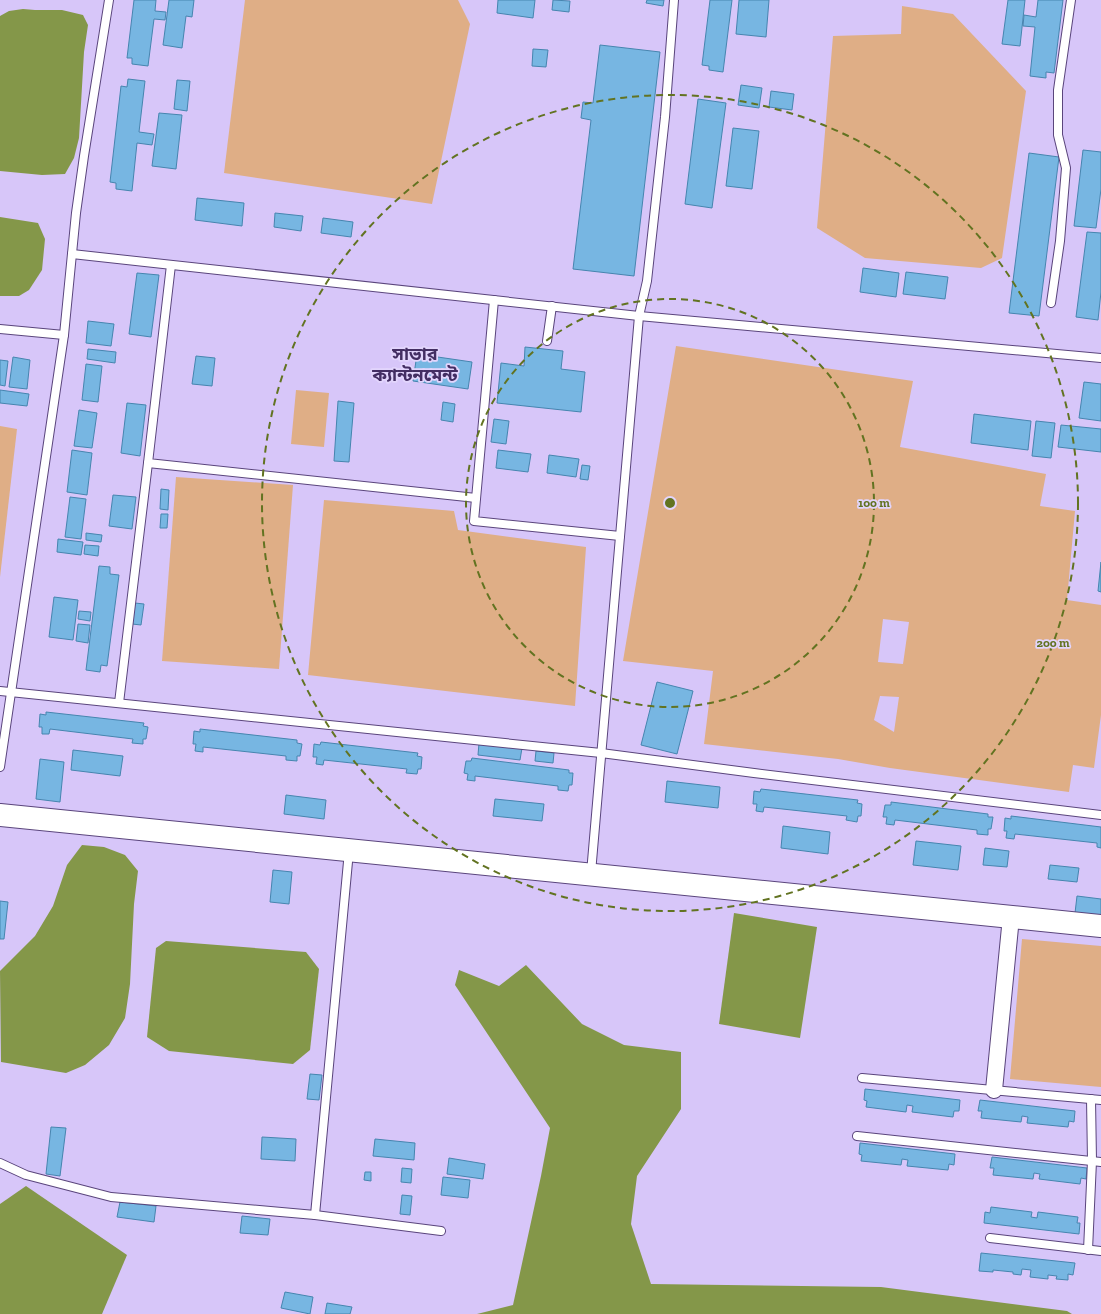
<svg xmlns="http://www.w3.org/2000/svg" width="1101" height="1314" font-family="'Zilla Slab','Noto Sans Bengali',serif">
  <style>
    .green { fill: #dfae86; fill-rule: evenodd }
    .water { fill: #849749 }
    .building { fill: #77b6e2; stroke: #4685af }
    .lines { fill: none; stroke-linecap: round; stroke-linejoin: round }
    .lane-casing { stroke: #5a457c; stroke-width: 10 }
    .street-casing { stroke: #5a457c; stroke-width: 18 }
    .secondary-casing { stroke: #5a457c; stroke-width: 24 }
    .lane { stroke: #fff; stroke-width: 8 }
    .street { stroke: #fff; stroke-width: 16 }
    .secondary { stroke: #fff; stroke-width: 22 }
    .ring { fill: none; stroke: #627321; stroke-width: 2; stroke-dasharray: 7 5 }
    .labels { text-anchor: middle; stroke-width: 3.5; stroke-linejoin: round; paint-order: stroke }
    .district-label { font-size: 18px; font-weight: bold; fill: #432e63; stroke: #e2d5fc }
    .centre { fill: #627321; stroke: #e2d5fc; stroke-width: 2 }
    .ring-label { font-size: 12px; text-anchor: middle; font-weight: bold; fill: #627321; stroke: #e2d5fc; stroke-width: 3.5; stroke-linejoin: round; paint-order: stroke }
  </style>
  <rect width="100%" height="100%" fill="#d7c6f9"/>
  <g class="green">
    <path d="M245 0H458L470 24 432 204 224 173Z"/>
    <path d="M902 6 953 14 1026 91 1002 258 981 268 865 258 817 228 833 36 901 34Z"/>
    <path d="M676 346 913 381 900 447 1046 474 1040 506 1075 511 1067 600 1101 605V715L1094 768 1073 765 1069 792 890 768 838 759 704 744 713 671 623 661ZM883 619 909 622 903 664 878 662ZM880 696 899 697 894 732 874 720Z"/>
    <path d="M296 390 329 393 324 447 291 444Z"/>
    <path d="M0 426 17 429 0 577Z"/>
    <path d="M176 477 293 485 279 669 162 661Z"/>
    <path d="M324 500 454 511 458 530 586 547 575 706 308 675Z"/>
    <path d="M1022 939 1101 946V1087L1010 1079Z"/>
  </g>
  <g class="water">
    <path d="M23 9 35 10H62L83 15 88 25 84 52 79 138 74 158 65 174 42 175 0 171V16L9 11Z"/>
    <path d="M0 217 38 223 45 239 42 270 29 290 19 296H0Z"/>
    <path d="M82 845 104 847 125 855 138 871 134 904 130 984 125 1018 109 1045 85 1065 66 1073 1 1062 0 971 35 936 53 906 67 865Z"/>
    <path d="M734 913 817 927 800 1038 719 1024Z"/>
    <path d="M166 941 306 952 319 969 310 1050 293 1064 169 1051 147 1037 156 948Z"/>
    <path d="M526 965 582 1024 624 1045 681 1052V1109L637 1176 631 1224 651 1284 881 1287 1067 1311 1072 1314H477L513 1305 541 1176 550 1128 455 985 459 970 499 986Z"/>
    <path d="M26 1186 127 1255 102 1314H0V1204Z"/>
  </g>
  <g class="building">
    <path d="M134 0H156L155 11 166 12 165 20 154 19 148 66 132 64V58H127Z"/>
    <path d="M169 0H194L192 17 186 16 182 48 163 45Z"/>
    <path d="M498 0H535L533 18 497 13Z"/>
    <path d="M553 0 570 1 569 12 552 10Z"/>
    <path d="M647 0H664L663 6 646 3Z"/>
    <path d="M710 0H732L723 72 709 70V66L702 65Z"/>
    <path d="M739 0H769L766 37 736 34Z"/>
    <path d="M1008 0H1025L1020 46 1002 44Z"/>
    <path d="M1038 0H1063L1054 73 1046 72V78L1030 76 1035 27 1023 26 1024 15 1036 17Z"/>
    <path d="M600 45 660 52 634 276 573 269 591 120 581 118 583 102 593 103Z"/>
    <path d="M533 49 548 50 546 67 532 66Z"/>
    <path d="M128 79 145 81 139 132 154 134 152 145 137 143 132 191 116 189V183L110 182 121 86 127 87Z"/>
    <path d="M177 80 190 81 187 111 174 109Z"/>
    <path d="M741 85 762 88 759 108 738 105Z"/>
    <path d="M771 91 794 94 792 110 769 107Z"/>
    <path d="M698 99 726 103 712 208 685 204Z"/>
    <path d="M159 113 182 115 176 169 152 166Z"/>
    <path d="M733 128 759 131 752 189 726 186Z"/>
    <path d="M1083 150 1101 152V189L1096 228 1074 226Z"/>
    <path d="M1029 153 1059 157 1039 316 1009 313Z"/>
    <path d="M197 198 244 203 242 226 195 220Z"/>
    <path d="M275 213 303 216 301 231 274 227Z"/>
    <path d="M323 218 353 222 351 237 321 233Z"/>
    <path d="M1087 232 1101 233V292L1098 320 1076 317Z"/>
    <path d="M863 268 899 273 896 297 860 292Z"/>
    <path d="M906 272 948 277 945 299 903 294Z"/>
    <path d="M137 273 159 275 151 337 129 334Z"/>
    <path d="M88 321 114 324 111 346 86 343Z"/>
    <path d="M525 347 563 351 561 369 585 372 581 412 497 403 501 363 524 366Z"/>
    <path d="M88 349 116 352 115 363 87 359Z"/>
    <path d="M417 354 472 362 468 389 413 381Z"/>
    <path d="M196 356 215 358 212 386 192 384Z"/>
    <path d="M13 357 30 360 27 389 9 387Z"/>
    <path d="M0 360 8 361 5 386 0 385Z"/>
    <path d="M86 364 102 366 98 402 82 400Z"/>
    <path d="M1084 382 1101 384V421L1079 418Z"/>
    <path d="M0 390 29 394 27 406 0 403Z"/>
    <path d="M338 401 354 403 349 462 334 461Z"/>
    <path d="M443 402 455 404 453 422 441 420Z"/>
    <path d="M127 403 146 405 140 456 121 453Z"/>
    <path d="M79 410 97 413 92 448 74 446Z"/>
    <path d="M974 414 1031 421 1028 450 971 443Z"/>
    <path d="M494 419 509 421 506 444 491 442Z"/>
    <path d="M1036 421 1055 423 1051 458 1032 456Z"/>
    <path d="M1061 425 1101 429V452L1058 447Z"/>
    <path d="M72 450 92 453 87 495 67 492Z"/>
    <path d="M498 450 531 454 528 472 496 468Z"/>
    <path d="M549 455 579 459 576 477 547 473Z"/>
    <path d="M582 465 590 466 588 480 580 479Z"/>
    <path d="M161 489 169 490 168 510 160 509Z"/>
    <path d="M113 495 136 497 132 529 109 526Z"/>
    <path d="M70 497 86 499 81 539 65 537Z"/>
    <path d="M161 514H168L167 528H160Z"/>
    <path d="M86 533 102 535 101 542 86 540Z"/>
    <path d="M58 539 83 542 81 555 57 552Z"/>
    <path d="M85 545 99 546 98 556 84 554Z"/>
    <path d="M1101 562V592L1098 591Z"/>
    <path d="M99 566 110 567V574L119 575 107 666 101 665 100 672 86 670Z"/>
    <path d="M54 597 78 600 73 640 49 637Z"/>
    <path d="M135 603 144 604 141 625 132 624Z"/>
    <path d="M79 611 91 612 90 621 78 619Z"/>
    <path d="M78 624 90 625 88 643 76 641Z"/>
    <path d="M657 682 693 691 677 754 641 745Z"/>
    <path d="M46 712 144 723 143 726 148 727 146 739H143V744L132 743 133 739 50 729 49 734H42V727H39L40 714 46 715Z"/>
    <path d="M200 729 297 740V743L302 744 300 756H297V761L286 760V756L203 747V752L195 751 196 744H193L194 731 200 732Z"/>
    <path d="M321 742 418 753 417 756 422 757 421 769H418L417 774 406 773 407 769 324 760 323 765 316 764 317 757H313L314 744 320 745Z"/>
    <path d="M479 743 522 748 520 760 478 755Z"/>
    <path d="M73 750 123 756 120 776 71 770Z"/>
    <path d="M536 751 554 753 553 763 535 761Z"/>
    <path d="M472 758 569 770V773H573L572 785H569L568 791 558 790V786L475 776V781L467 780 468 774 464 773 466 761H471Z"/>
    <path d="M40 759 64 762 60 802 36 799Z"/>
    <path d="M667 781 720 787 718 808 665 802Z"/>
    <path d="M761 789 858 800 857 803 862 804 861 816H858L857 822 846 820 847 816 764 807 763 812 756 811 757 804H753L754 791 760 792Z"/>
    <path d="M286 795 326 800 324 819 284 814Z"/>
    <path d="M495 799 544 804 542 821 493 816Z"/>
    <path d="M891 802 988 814V817H993L991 829H988V835L977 834V830L895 820 894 825 886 824 887 817H883L885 805H891Z"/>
    <path d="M1011 816 1101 827V848L1097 847V843L1015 834 1014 839 1006 838 1007 831H1004L1005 818 1011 819Z"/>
    <path d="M783 826 830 832 828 854 781 848Z"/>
    <path d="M916 841 961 846 958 870 913 865Z"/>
    <path d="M985 848 1009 851 1007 867 983 865Z"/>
    <path d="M1050 865 1079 868 1077 882 1048 879Z"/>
    <path d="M273 870 292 872 289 904 270 902Z"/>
    <path d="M1077 896 1101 899V916L1075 913Z"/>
    <path d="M0 901 8 902 4 939H0Z"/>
    <path d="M310 1074 322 1075 319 1100 307 1099Z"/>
    <path d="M865 1089 960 1100 959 1111H954L953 1117 912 1112 913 1106 907 1105 906 1112 866 1107 867 1101 864 1100Z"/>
    <path d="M980 1100 1075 1111 1074 1122 1069 1121 1068 1127 1027 1123 1028 1117 1022 1116 1021 1122 981 1118 982 1111H978Z"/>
    <path d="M51 1127 66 1128 60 1176 46 1174Z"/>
    <path d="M262 1137 296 1139 295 1161 261 1159Z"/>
    <path d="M375 1139 415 1143 414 1160 373 1156Z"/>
    <path d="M860 1143 955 1154 954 1165 949 1164 948 1170 907 1166 908 1160 902 1159 901 1165 861 1161 862 1155 859 1154Z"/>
    <path d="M992 1157 1087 1168 1086 1179 1081 1178 1080 1184 1039 1179 1040 1174 1034 1173 1033 1179 993 1175 994 1168H990Z"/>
    <path d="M449 1158 485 1164 483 1179 447 1174Z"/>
    <path d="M402 1168 412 1169 411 1183 401 1182Z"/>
    <path d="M365 1172H371V1181L364 1180Z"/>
    <path d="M443 1177 470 1180 468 1198 441 1195Z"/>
    <path d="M402 1195 412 1196 410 1215 400 1214Z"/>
    <path d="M120 1202 156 1206 154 1222 117 1217Z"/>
    <path d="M991 1207 1032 1212 1031 1217 1037 1218 1038 1212 1078 1217 1077 1223H1080L1079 1234 984 1223 985 1212 990 1213Z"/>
    <path d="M242 1216 270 1219 268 1235 240 1233Z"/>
    <path d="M981 1253 1075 1263 1073 1275 1068 1274V1280L1056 1279 1057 1276 1048 1275V1279L1030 1277 1031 1270 1022 1269 1021 1275 1013 1274V1272L993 1270V1272L979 1271Z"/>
    <path d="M285 1292 313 1297 310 1314 281 1308Z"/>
    <path d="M327 1303 352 1307 350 1314H325Z"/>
  </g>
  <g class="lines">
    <g class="lane-casing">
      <g id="lane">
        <path d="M72 254 639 316 1101 358"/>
        <path d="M171 265 148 463 476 498"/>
        <path d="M494 300 474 521 620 536"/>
        <path d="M1051 303 1060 241 1066 168 1058 135V90L1071 0"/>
        <path d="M0 329 64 335"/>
        <path d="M547 341 552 306"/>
        <path d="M0 691 601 753 754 773 1101 815"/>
        <path d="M119 703 148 463"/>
        <path d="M0 767 64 335 76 213 84 156 109 0"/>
        <path d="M591 873 639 316 647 281 665 117 674 0"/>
        <path d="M862 1078 1101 1100"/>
        <path d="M857 1136 1101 1162"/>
        <path d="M0 1163 26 1175 111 1197 315 1215 441 1231"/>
        <path d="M315 1215 349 851"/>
        <path d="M990 1238 1101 1251"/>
        <path d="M1088 1250 1092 1161 1091 1099"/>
      </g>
    </g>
    <g class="street-casing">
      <path id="street" d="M994 1090 1011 917"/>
    </g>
    <g class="secondary-casing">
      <path id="secondary" d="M0 815 1101 926"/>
    </g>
    <use href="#lane" class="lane"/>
    <use href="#street" class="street"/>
    <use href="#secondary" class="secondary"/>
  </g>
  <g class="ring">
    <circle cx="670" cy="503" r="204"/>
    <circle cx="670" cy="503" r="408"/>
  </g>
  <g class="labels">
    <g class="district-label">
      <text x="415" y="360">সাভার<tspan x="415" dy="21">ক্যান্টনমেন্ট</tspan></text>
    </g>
  </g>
  <circle cx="670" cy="503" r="6" class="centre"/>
  <g class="ring-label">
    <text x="874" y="507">100 m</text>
    <text x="1053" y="647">200 m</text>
  </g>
</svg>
